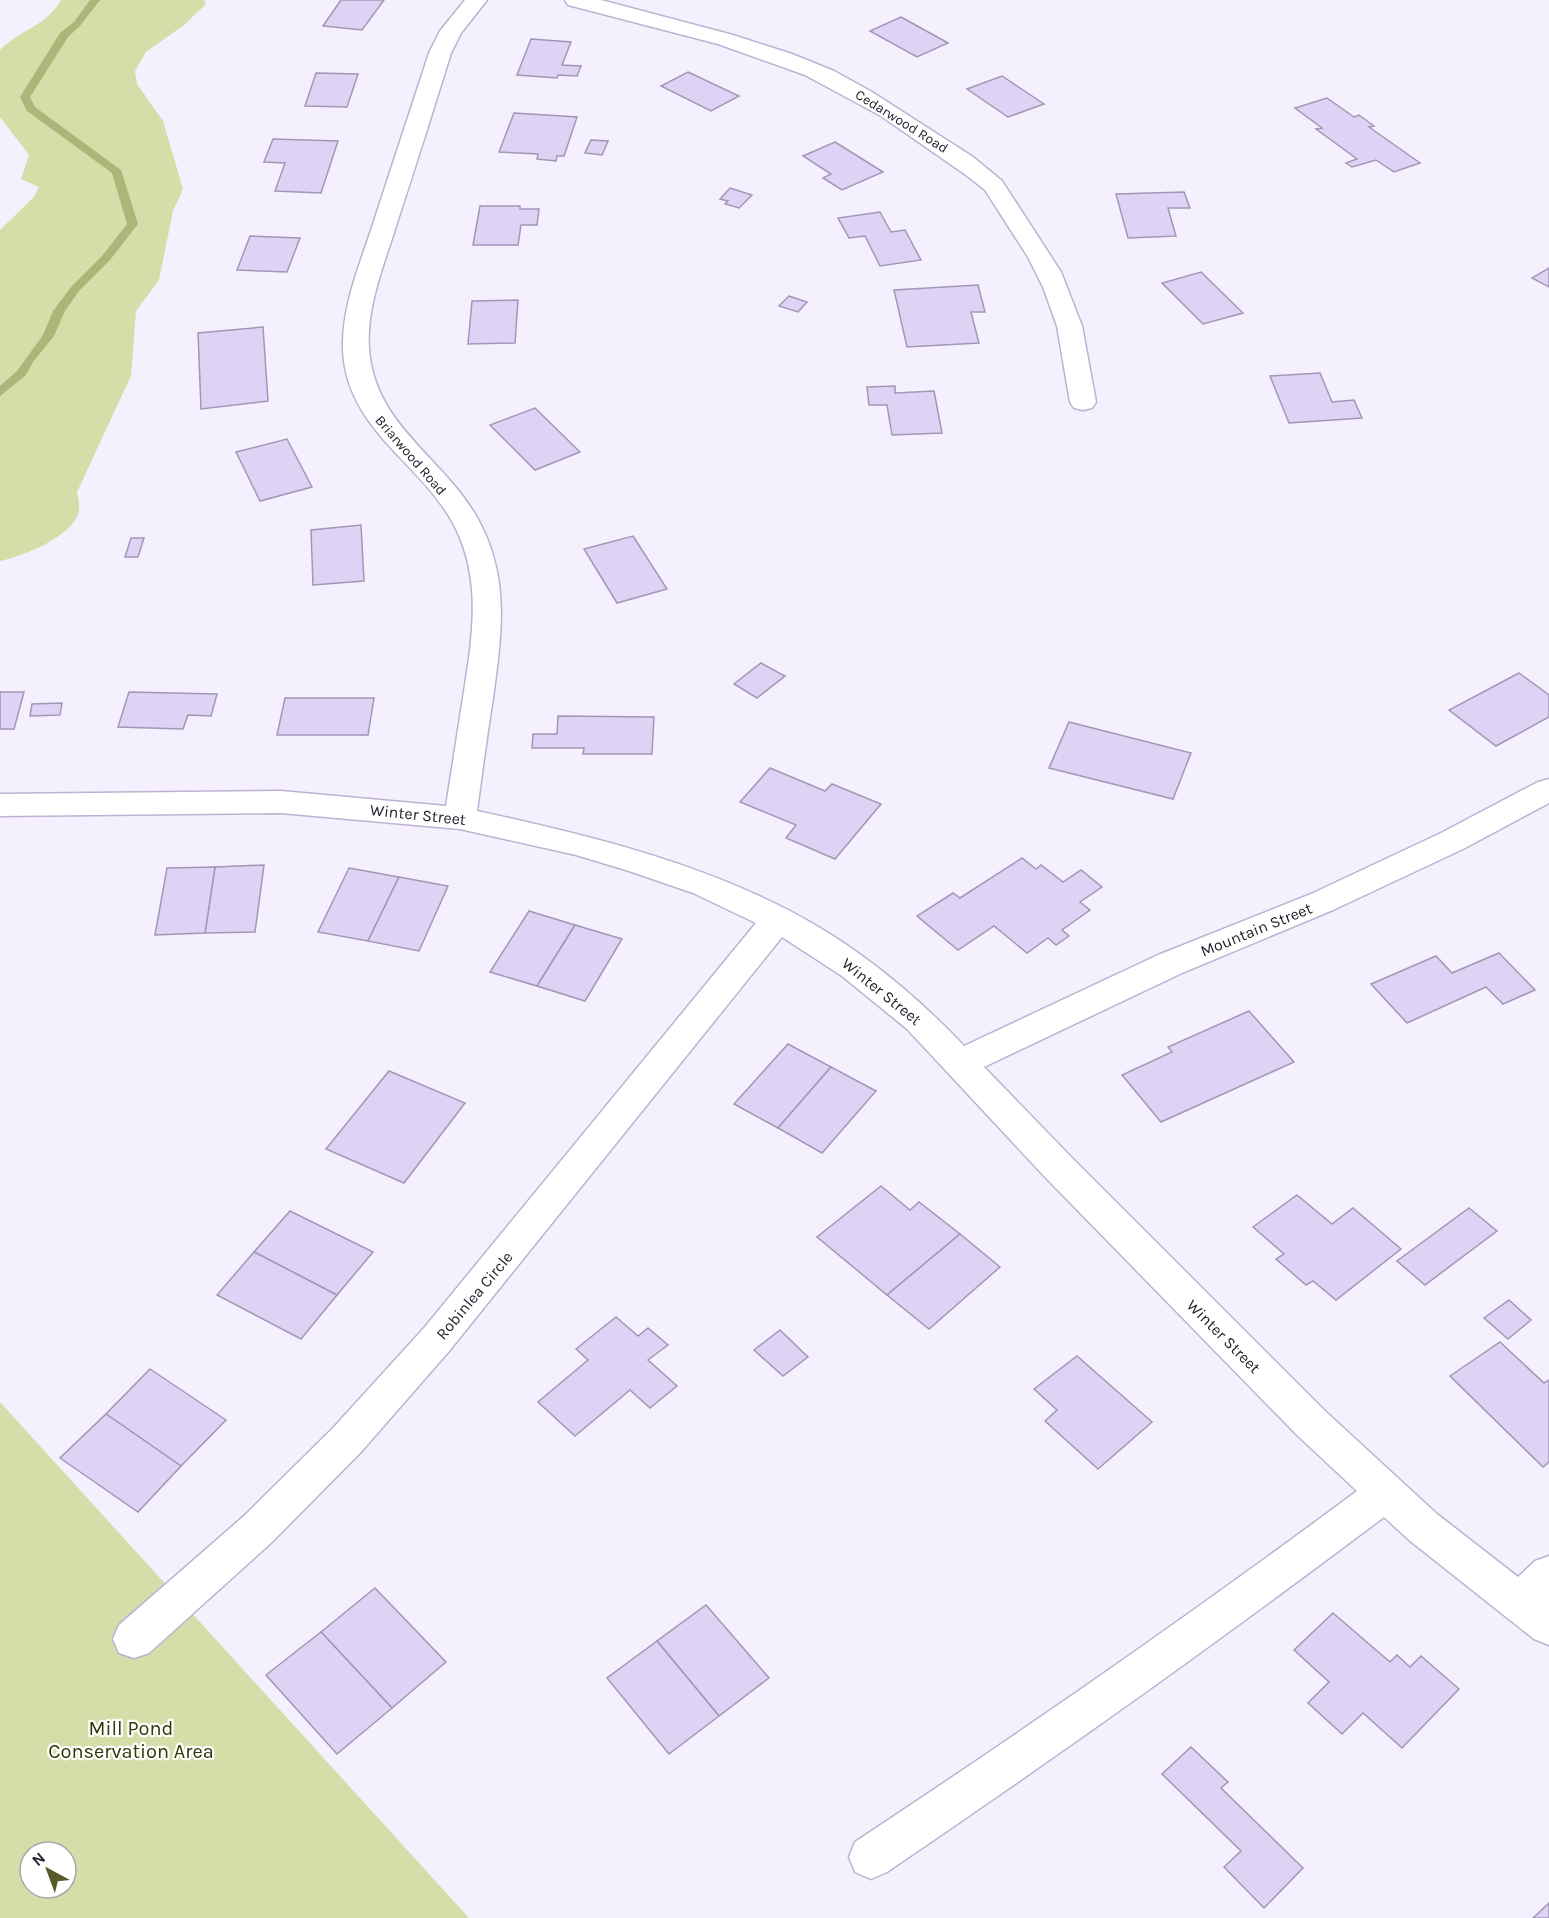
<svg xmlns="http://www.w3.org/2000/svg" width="1549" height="1918" font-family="Karla,sans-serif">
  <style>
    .green { fill: #d6dda8; fill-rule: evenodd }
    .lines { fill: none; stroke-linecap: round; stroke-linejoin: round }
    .stream { fill: #aeb578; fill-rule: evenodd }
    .building { fill: #ded3f4; stroke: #a197b6; stroke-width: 1.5 }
    .minor-casing { stroke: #bdb2d2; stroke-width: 3 }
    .minor { fill: #fff; fill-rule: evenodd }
    .labels { text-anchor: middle; stroke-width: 4.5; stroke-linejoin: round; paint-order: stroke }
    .far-street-label { font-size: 14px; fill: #26222e; stroke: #fff }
    .street-label { font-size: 16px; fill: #26222e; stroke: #fff }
    .near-park-label { font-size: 20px; fill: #323605; stroke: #fff }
  </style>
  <rect width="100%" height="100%" fill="#f5f0fe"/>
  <g class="green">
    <path d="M61 0H204L206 4 184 25 146 52 135 71 137 84 163 121 183 189 173 211 159 280 136 311 131 376 77 492C78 497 80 506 79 511 73 537 23 556 0 561V230L34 197 39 187 21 179 29 155 0 117V50C20 29 46 27 61 0Z"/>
    <path d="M0 1402 469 1918H0ZM30 1852H66V1888H30Z"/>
  </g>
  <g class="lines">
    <path class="stream" d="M90 0H100L80 26 68 37 30 97 35 107 121 170 138 224 110 260 79 291 65 311 54 336 33 362 26 375 0 396V386L17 371 43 335 53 311 71 287 102 256 127 224 112 173 27 111 20 97 60 33 74 22Z"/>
  </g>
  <g class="building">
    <path d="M341 0H384L362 30 323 26Z"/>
    <path d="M901 17 948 43 917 57 870 31Z"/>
    <path d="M531 39 571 42 562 65 581 66 577 76 558 75 557 78 517 75Z"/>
    <path d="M688 72 739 96 711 111 661 86Z"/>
    <path d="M316 73 358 74 347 107 305 106Z"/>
    <path d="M1002 76 1044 104 1008 117 967 89Z"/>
    <path d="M1327 98 1354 117 1359 115 1374 126 1369 127 1420 163 1394 172 1376 160 1352 167 1346 163 1357 159 1316 129 1322 128 1295 108Z"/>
    <path d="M514 113 577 117 564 156H557L556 161 537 159 538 154 499 152Z"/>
    <path d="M273 139 338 141 321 193 275 191 285 163 264 162Z"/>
    <path d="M591 140 608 141 602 155 585 153Z"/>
    <path d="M835 142 883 172 842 190 823 178 831 174 803 156Z"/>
    <path d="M730 188 752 195 739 208 725 204 728 201 720 199Z"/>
    <path d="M1184 192 1190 208H1168L1176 236 1128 238 1116 194Z"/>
    <path d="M480 206H520V209H539L537 225H521L518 245H473Z"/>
    <path d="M880 212 891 232 905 230 921 260 880 266 865 236 849 238 838 218Z"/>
    <path d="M250 236 300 238 287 272 237 270Z"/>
    <path d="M1549 268V287L1532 278Z"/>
    <path d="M1201 272 1243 313 1203 324 1162 283Z"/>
    <path d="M978 285 985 312H971L979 343 907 347 894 290Z"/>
    <path d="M789 296 807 302 798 312 779 306Z"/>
    <path d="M518 300 515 343 468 344 472 301Z"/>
    <path d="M263 327 268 401 201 409 198 333Z"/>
    <path d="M1320 373 1332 402 1354 400 1362 418 1289 423 1270 376Z"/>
    <path d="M895 386V393L934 391 942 433 892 435 887 405H869L867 387Z"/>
    <path d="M535 408 580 452 535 470 490 425Z"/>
    <path d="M287 439 312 487 260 501 236 452Z"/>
    <path d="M361 525 364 581 313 585 311 530Z"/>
    <path d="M633 536 667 589 617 603 584 549Z"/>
    <path d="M131 538H144L138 557H125Z"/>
    <path d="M761 663 785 676 757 698 734 684Z"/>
    <path d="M1519 673 1549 695V717L1496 746 1449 710Z"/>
    <path d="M0 692H24L14 729H0Z"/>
    <path d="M129 692 217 694 211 716 188 715 183 729 118 727Z"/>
    <path d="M285 698H374L368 735H277Z"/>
    <path d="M62 703 60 715 30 716 32 704Z"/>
    <path d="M558 716 654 717 652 754H583L584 748H532L533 734H557Z"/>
    <path d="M1069 722 1191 753 1173 799 1049 768Z"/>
    <path d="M770 768 825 791 832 784 881 804 835 859 786 838 796 825 740 802Z"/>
    <path d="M1022 858 1036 869 1041 865 1063 882 1081 870 1102 887 1080 902 1090 910 1062 930 1069 936 1056 945 1048 938 1027 953 994 926 958 950 917 916 953 893 960 898Z"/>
    <path d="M264 865 255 932 205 933 215 867Z"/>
    <path d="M215 867 205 933 155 935 167 868Z"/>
    <path d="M349 868 399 877 368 941 318 932Z"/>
    <path d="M399 877 448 886 419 951 368 941Z"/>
    <path d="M529 911 575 925 537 986 490 972Z"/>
    <path d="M575 925 622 939 585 1001 537 986Z"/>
    <path d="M1499 953 1535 990 1503 1004 1486 987 1407 1023 1371 984 1436 956 1452 973Z"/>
    <path d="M1249 1011 1294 1062 1161 1122 1122 1075 1172 1052 1168 1047Z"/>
    <path d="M788 1044 831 1067 778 1128 734 1104Z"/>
    <path d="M831 1067 876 1091 822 1153 778 1128Z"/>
    <path d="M389 1071 465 1103 404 1183 326 1149Z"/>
    <path d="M881 1186 910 1210 919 1202 960 1234 887 1295 817 1237Z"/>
    <path d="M1297 1195 1332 1224 1353 1208 1401 1249 1336 1300 1313 1281 1306 1285 1276 1259 1284 1254 1253 1227Z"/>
    <path d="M1469 1208 1497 1231 1425 1285 1397 1261Z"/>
    <path d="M290 1211 373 1252 337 1295 254 1252Z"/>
    <path d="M960 1234 1000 1267 929 1329 887 1295Z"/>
    <path d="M254 1252 337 1295 301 1339 217 1295Z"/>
    <path d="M1509 1300 1531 1320 1508 1339 1484 1318Z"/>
    <path d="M616 1317 638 1336 648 1328 668 1345 648 1360 677 1386 650 1408 630 1390 575 1436 538 1402 588 1360 576 1349Z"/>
    <path d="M780 1330 808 1357 783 1376 754 1350Z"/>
    <path d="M1500 1342 1544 1383 1549 1380V1462L1543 1467 1450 1376Z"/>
    <path d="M1077 1356 1152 1422 1098 1469 1045 1421 1057 1410 1034 1389Z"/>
    <path d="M150 1369 226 1420 181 1466 106 1414Z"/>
    <path d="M106 1414 181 1466 138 1512 60 1458Z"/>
    <path d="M375 1588 446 1662 392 1708 321 1632Z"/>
    <path d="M706 1605 769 1678 719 1716 657 1641Z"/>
    <path d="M1333 1613 1390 1662 1397 1655 1410 1667 1421 1656 1459 1689 1402 1748 1363 1713 1342 1734 1308 1703 1329 1682 1294 1650Z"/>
    <path d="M321 1632 392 1708 337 1754 266 1675Z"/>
    <path d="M657 1641 719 1716 669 1754 607 1678Z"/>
    <path d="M1191 1747 1228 1782 1221 1788 1303 1868 1264 1908 1224 1867 1241 1851 1162 1774Z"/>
    <path d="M1549 1903V1918H1533Z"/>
  </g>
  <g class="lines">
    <g class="minor-casing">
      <g id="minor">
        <path d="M465 0H487L461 33 451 53C433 111 415 168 396 226 384 265 366 307 369 349 375 429 449 460 481 525 510 582 501 638 493 698 487 736 482 773 477 811 583 834 691 860 788 910 854 944 914 993 964 1046L1158 955 1311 894 1441 833 1538 782 1549 779V803L1463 849 1333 910 1182 973 984 1067 1071 1157 1325 1411 1437 1514 1518 1577 1535 1561 1549 1556V1645L1534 1639 1409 1540 1384 1517C1221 1640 1055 1758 887 1872L871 1879 855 1872 849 1857 855 1842C1026 1729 1193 1613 1357 1491L1297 1435 1045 1177 907 1029 842 976 782 937 450 1350 361 1452 272 1542 149 1653 134 1658 119 1653 113 1639 119 1625 244 1516 333 1428 424 1328 756 923 693 893 629 871 576 855 460 829 281 813 0 816V794L281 791 446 806C452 770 457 734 463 698 472 639 483 581 454 525 421 462 345 429 343 348 342 304 361 262 374 221 392 165 411 109 429 53L440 31Z"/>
        <path d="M565 0H601L733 35 792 54 834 71 872 92 973 157 1002 181 1061 272 1082 326 1096 402 1092 408 1083 410 1074 408 1070 402 1057 326 1043 287 1028 257 985 190 966 175 881 116 805 75 718 44 568 5Z"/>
      </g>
    </g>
    <use href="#minor" class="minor"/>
  </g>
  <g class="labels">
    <g class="far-street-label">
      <text transform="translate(902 121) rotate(32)" y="5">Cedarwood Road</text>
      <text transform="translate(411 455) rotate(49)" y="5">Briarwood Road</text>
    </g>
    <g class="street-label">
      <text transform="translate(418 814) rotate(6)" y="6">Winter Street</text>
      <text transform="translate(1256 929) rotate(-22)" y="6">Mountain Street</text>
      <text transform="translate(882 991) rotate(39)" y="6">Winter Street</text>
      <text transform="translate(474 1295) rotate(-50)" y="6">Robinlea Circle</text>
      <text transform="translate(1224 1336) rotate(45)" y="6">Winter Street</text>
    </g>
    <g class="near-park-label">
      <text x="131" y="1735">Mill Pond<tspan x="131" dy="23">Conservation Area</tspan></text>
    </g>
  </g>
  <g transform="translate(48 1870) rotate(319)"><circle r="28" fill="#ffffff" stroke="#a8a7ab" stroke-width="1.5"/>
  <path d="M0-4.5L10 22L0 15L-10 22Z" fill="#565b29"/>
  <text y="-9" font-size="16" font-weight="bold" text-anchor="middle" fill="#26222e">N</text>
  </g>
</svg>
